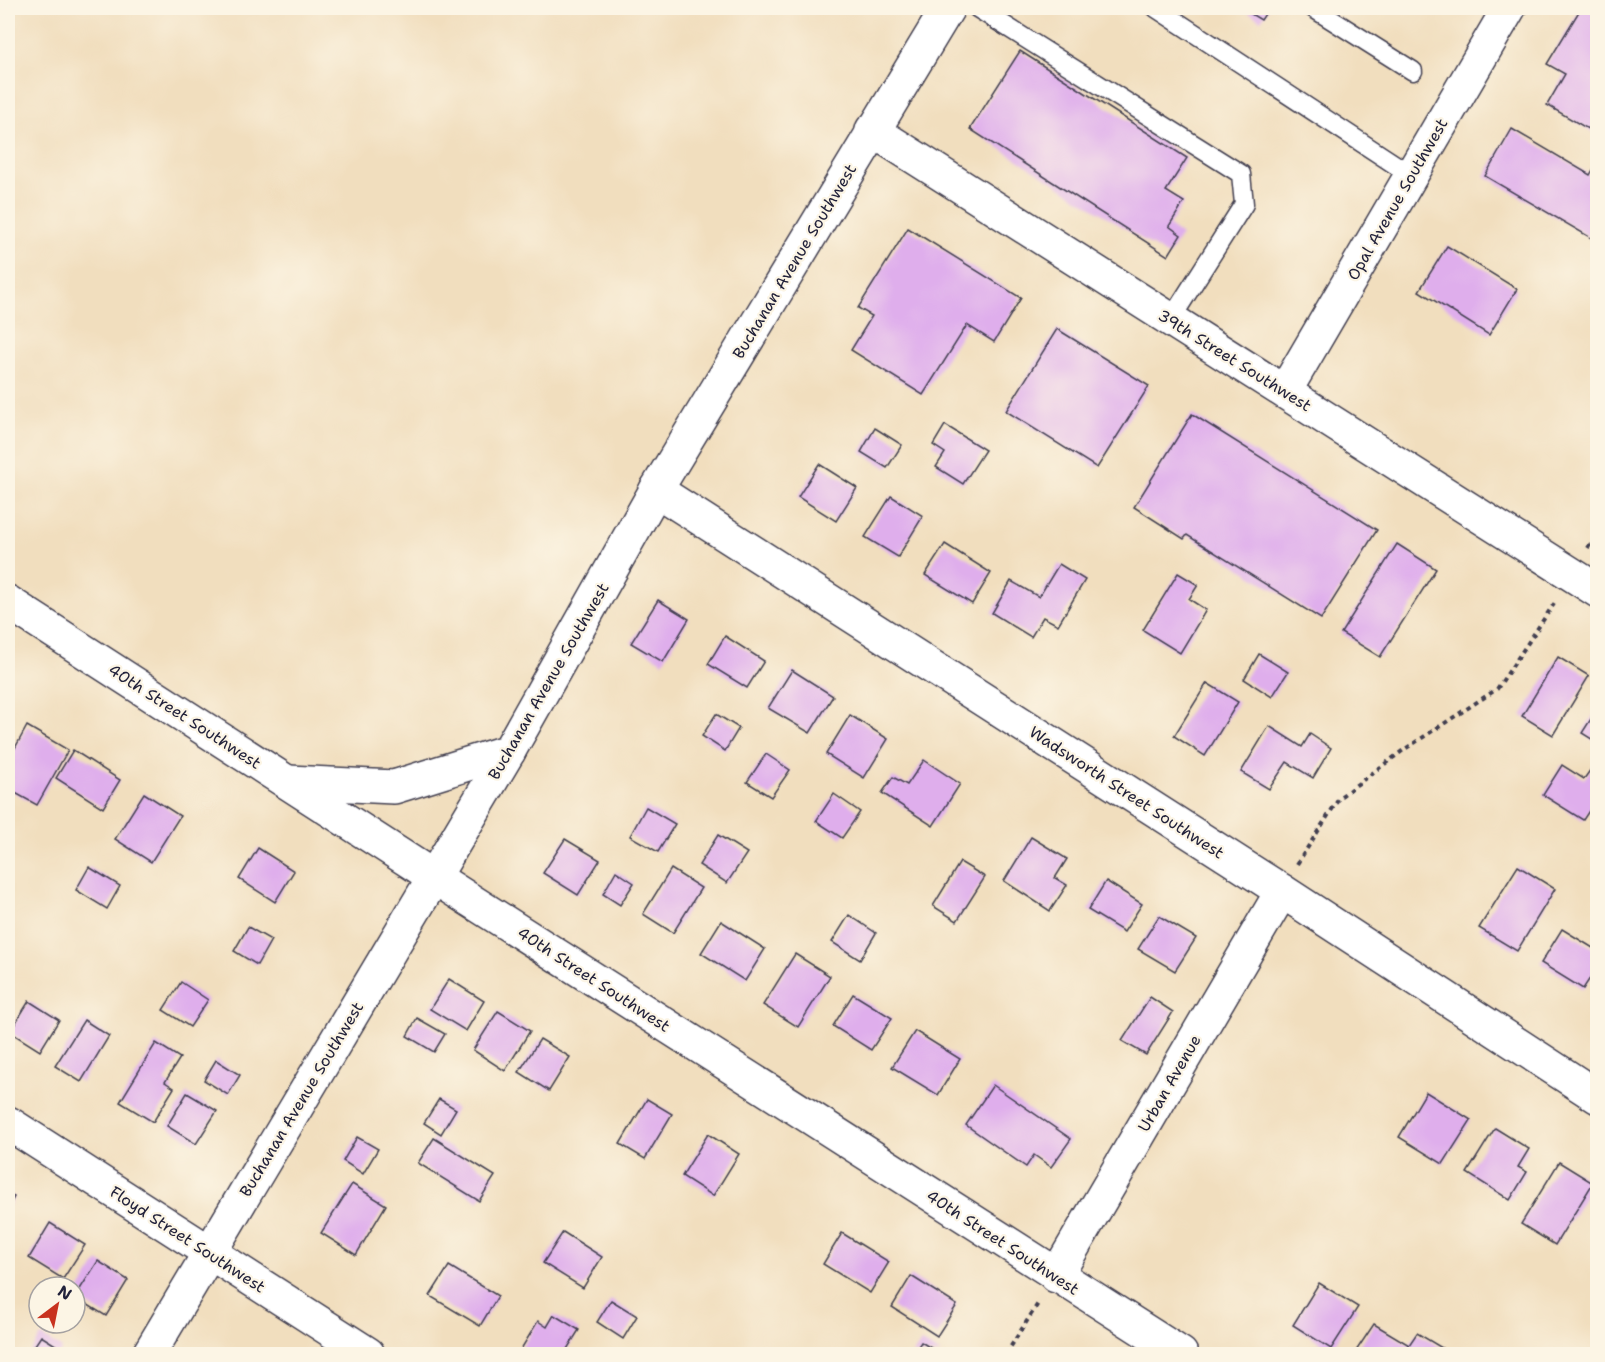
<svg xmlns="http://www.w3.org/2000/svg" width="1605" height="1362" font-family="'Shantell Sans',sans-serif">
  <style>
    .building { fill: #dfaeec }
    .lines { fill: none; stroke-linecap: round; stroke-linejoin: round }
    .lane-casing { stroke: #413e4f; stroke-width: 21 }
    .street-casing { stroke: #413e4f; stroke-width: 36 }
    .secondary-casing { stroke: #413e4f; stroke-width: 36 }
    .path { stroke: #413e4f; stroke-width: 4; stroke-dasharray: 4.5 4.5; stroke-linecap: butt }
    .lane { stroke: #fff; stroke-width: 18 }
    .street { stroke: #fff; stroke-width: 33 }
    .secondary { stroke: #fff; stroke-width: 33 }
    .labels { text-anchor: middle; stroke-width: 4.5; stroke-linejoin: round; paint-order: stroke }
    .street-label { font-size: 16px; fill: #22223b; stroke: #fcf5e5 }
  </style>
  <rect width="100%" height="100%" fill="#fcf5e5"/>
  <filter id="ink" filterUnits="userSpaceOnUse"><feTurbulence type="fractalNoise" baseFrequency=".0167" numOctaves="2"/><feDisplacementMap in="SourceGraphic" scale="12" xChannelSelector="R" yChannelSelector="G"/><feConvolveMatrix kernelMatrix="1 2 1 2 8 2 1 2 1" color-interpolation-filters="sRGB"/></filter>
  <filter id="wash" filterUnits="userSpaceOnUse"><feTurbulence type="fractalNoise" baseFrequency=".008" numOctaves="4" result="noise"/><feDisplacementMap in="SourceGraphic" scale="24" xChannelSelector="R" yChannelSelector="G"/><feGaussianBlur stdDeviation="1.35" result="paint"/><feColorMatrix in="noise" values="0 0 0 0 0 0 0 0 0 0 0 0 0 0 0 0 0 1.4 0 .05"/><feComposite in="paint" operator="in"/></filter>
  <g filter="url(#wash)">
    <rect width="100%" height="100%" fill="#f1debe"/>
    <g id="blocks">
      <g class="building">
        <path d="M1241 8H1269L1261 20Z"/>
        <path d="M1581 8H1598V135L1547 105 1565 74 1547 64Z"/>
        <path d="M1020 51 1187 158 1166 191 1184 202 1169 226 1181 235 1168 256 970 129Z"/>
        <path d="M1512 129 1590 175 1598 161V242L1485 176Z"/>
        <path d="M908 228 1021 298 994 342 967 325 923 395 851 350 872 316 858 308Z"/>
        <path d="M1447 246 1517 289 1489 335 1419 291Z"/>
        <path d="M1057 329 1149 386 1097 468 1006 411Z"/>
        <path d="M1192 414 1377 530 1321 619 1187 535 1184 539 1134 507Z"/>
        <path d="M945 425 985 450 963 484 936 467 945 453 933 445Z"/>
        <path d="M875 428 902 445 887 468 861 452Z"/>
        <path d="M819 464 857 488 836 521 798 497Z"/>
        <path d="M891 496 923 516 898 557 865 537Z"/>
        <path d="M945 544 991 573 972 604 925 575Z"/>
        <path d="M1397 544 1436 569 1380 657 1341 633Z"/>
        <path d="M1059 564 1085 580 1058 625 1043 617 1031 637 992 613 1011 581 1039 597Z"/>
        <path d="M1178 573 1198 585 1189 599 1206 610 1180 653 1143 630Z"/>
        <path d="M658 600 689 619 663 662 631 643Z"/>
        <path d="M725 636 764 661 747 688 708 664Z"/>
        <path d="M1259 654 1288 672 1272 697 1244 679Z"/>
        <path d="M1558 657 1589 676 1553 735 1522 716Z"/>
        <path d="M792 670 833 696 810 733 768 708Z"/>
        <path d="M1207 683 1238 702 1205 756 1174 736Z"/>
        <path d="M1598 708V743L1582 733Z"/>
        <path d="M716 714 739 728 725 751 702 736Z"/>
        <path d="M850 715 888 739 864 778 826 754Z"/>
        <path d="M27 726 68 750 37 805 8 789V761Z"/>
        <path d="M1269 726 1302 747 1310 734 1331 748 1313 778 1287 762 1269 789 1241 772Z"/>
        <path d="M73 750 120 780 103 808 56 778Z"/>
        <path d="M766 754 790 770 771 797 747 782Z"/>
        <path d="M1598 759V797L1583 820 1543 795 1562 765 1584 779Z"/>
        <path d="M924 760 960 784 933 826 882 793 893 777 907 785Z"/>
        <path d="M144 793 180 816 151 862 115 839Z"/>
        <path d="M834 794 860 812 842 838 816 821Z"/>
        <path d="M646 807 675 824 658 852 630 836Z"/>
        <path d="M718 835 747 853 727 883 699 865Z"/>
        <path d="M1031 837 1067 859 1055 878 1067 885 1050 911 1004 881Z"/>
        <path d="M565 839 600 860 578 895 543 873Z"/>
        <path d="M258 848 294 871 275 902 239 879Z"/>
        <path d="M960 862 985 877 957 921 933 906Z"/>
        <path d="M1518 866 1555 889 1517 951 1479 928Z"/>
        <path d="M89 867 120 886 107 909 76 890Z"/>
        <path d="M671 869 701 888 673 933 643 914Z"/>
        <path d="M616 871 634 883 620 905 603 894Z"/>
        <path d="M1106 881 1142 904 1124 932 1088 910Z"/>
        <path d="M849 915 876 933 860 960 832 942Z"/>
        <path d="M1159 916 1196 938 1175 971 1138 949Z"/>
        <path d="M721 921 765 949 745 981 701 953Z"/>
        <path d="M248 927 271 940 257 965 234 951Z"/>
        <path d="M1562 929 1598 951V966L1583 989 1541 963Z"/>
        <path d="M795 954 830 976 798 1027 763 1005Z"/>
        <path d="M449 979 484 1001 466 1031 430 1009Z"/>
        <path d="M181 982 208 1000 190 1027 163 1010Z"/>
        <path d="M853 994 892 1018 871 1050 833 1026Z"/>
        <path d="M1150 997 1173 1012 1146 1055 1122 1041Z"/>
        <path d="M29 1001 59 1020 40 1051 10 1032Z"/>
        <path d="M498 1011 530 1031 505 1071 473 1050Z"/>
        <path d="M417 1018 445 1034 434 1052 407 1036Z"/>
        <path d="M84 1020 109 1036 81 1082 55 1066Z"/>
        <path d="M915 1031 960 1059 938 1095 892 1067Z"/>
        <path d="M540 1039 570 1057 549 1091 519 1072Z"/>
        <path d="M156 1043 180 1058 165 1082 174 1088 153 1122 120 1102Z"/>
        <path d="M216 1060 240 1075 228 1095 204 1080Z"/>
        <path d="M993 1085 1071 1139 1051 1167 1034 1155 1026 1167 966 1125Z"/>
        <path d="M1426 1092 1471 1120 1443 1164 1399 1137Z"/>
        <path d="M187 1093 217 1111 196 1144 167 1126Z"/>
        <path d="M439 1099 456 1109 441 1134 424 1123Z"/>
        <path d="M647 1099 672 1114 645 1159 620 1144Z"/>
        <path d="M1495 1128 1529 1149 1518 1167 1527 1172 1510 1200 1467 1173Z"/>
        <path d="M708 1134 739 1154 713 1196 682 1176Z"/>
        <path d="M357 1137 378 1149 363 1174 343 1161Z"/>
        <path d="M434 1138 495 1176 479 1201 418 1163Z"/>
        <path d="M1559 1162 1593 1183 1555 1245 1521 1224Z"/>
        <path d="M352 1184 386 1205 356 1255 321 1233Z"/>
        <path d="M8 1193 14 1197 8 1208Z"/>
        <path d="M50 1223 85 1245 63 1279 29 1258Z"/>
        <path d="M563 1232 602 1257 583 1288 543 1263Z"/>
        <path d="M842 1233 889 1262 870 1293 823 1264Z"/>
        <path d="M98 1261 128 1280 106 1316 75 1297Z"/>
        <path d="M449 1266 498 1296 480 1326 430 1296Z"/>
        <path d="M911 1276 957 1305 937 1336 892 1307Z"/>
        <path d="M1319 1283 1358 1307 1331 1349 1293 1325Z"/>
        <path d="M611 1300 637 1316 623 1339 597 1322Z"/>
        <path d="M554 1315 579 1330 564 1354H518L538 1321 547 1327Z"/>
        <path d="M1374 1324 1409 1345 1417 1333 1442 1348 1438 1354H1354Z"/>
        <path d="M41 1336 62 1349 59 1354H29Z"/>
        <path d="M921 1342 941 1354H913Z"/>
      </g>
    </g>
  </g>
  <g filter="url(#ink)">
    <use href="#blocks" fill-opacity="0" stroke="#413e4f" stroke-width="1.5"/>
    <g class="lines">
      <g class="lane-casing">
        <g id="lane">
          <path d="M977 8 1241 174 1244 204 1171 319"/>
          <path d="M1156 8 1411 175"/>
          <path d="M1313 8 1413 71"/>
        </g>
      </g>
      <g class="street-casing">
        <g id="street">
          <path d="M872 130 1598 591"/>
          <path d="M1285 391 1509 8"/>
          <path d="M656 490 1282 891 1598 1097"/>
          <path d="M8 1123 368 1354"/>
          <path d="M1056 1276 1282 891"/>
          <path d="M149 1354 434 877 1181 1354"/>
        </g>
      </g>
      <g class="secondary-casing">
        <g id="secondary">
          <path d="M8 602 434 877 509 751 656 490 948 8"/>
          <path d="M288 782 394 787 509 751"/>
        </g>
      </g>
      <g class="path">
        <path d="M1588 548 1598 532"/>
        <path d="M1297 864 1340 797 1405 749 1497 689 1556 601"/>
        <path d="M1006 1354 1039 1302"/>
      </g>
      <use href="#lane" class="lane"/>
      <use href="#street" class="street"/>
      <use href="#secondary" class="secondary"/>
    </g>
  </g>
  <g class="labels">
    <g class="street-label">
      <text transform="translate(1397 199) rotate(-60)" y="6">Opal Avenue Southwest</text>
      <text transform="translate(794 261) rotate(-59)" y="6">Buchanan Avenue Southwest</text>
      <text transform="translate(1235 360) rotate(32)" y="6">39th Street Southwest</text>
      <text transform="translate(548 681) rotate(-60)" y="6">Buchanan Avenue Southwest</text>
      <text transform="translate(185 716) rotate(33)" y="6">40th Street Southwest</text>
      <text transform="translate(1127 792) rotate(33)" y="6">Wadsworth Street Southwest</text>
      <text transform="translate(594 979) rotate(33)" y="6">40th Street Southwest</text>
      <text transform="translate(1169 1083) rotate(-60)" y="6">Urban Avenue</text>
      <text transform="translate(301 1099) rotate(-59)" y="6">Buchanan Avenue Southwest</text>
      <text transform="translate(188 1239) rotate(33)" y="6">Floyd Street Southwest</text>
      <text transform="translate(1003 1242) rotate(33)" y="6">40th Street Southwest</text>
    </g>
  </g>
  <rect width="1605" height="1362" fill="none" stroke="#fcf5e5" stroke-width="30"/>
  <g transform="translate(57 1305) rotate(32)"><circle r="28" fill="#fcf5e5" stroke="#a5a1a1" stroke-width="1.5"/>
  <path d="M0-4.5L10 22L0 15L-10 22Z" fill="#c8321e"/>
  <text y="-9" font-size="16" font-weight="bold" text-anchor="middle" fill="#22223b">N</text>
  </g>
</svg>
